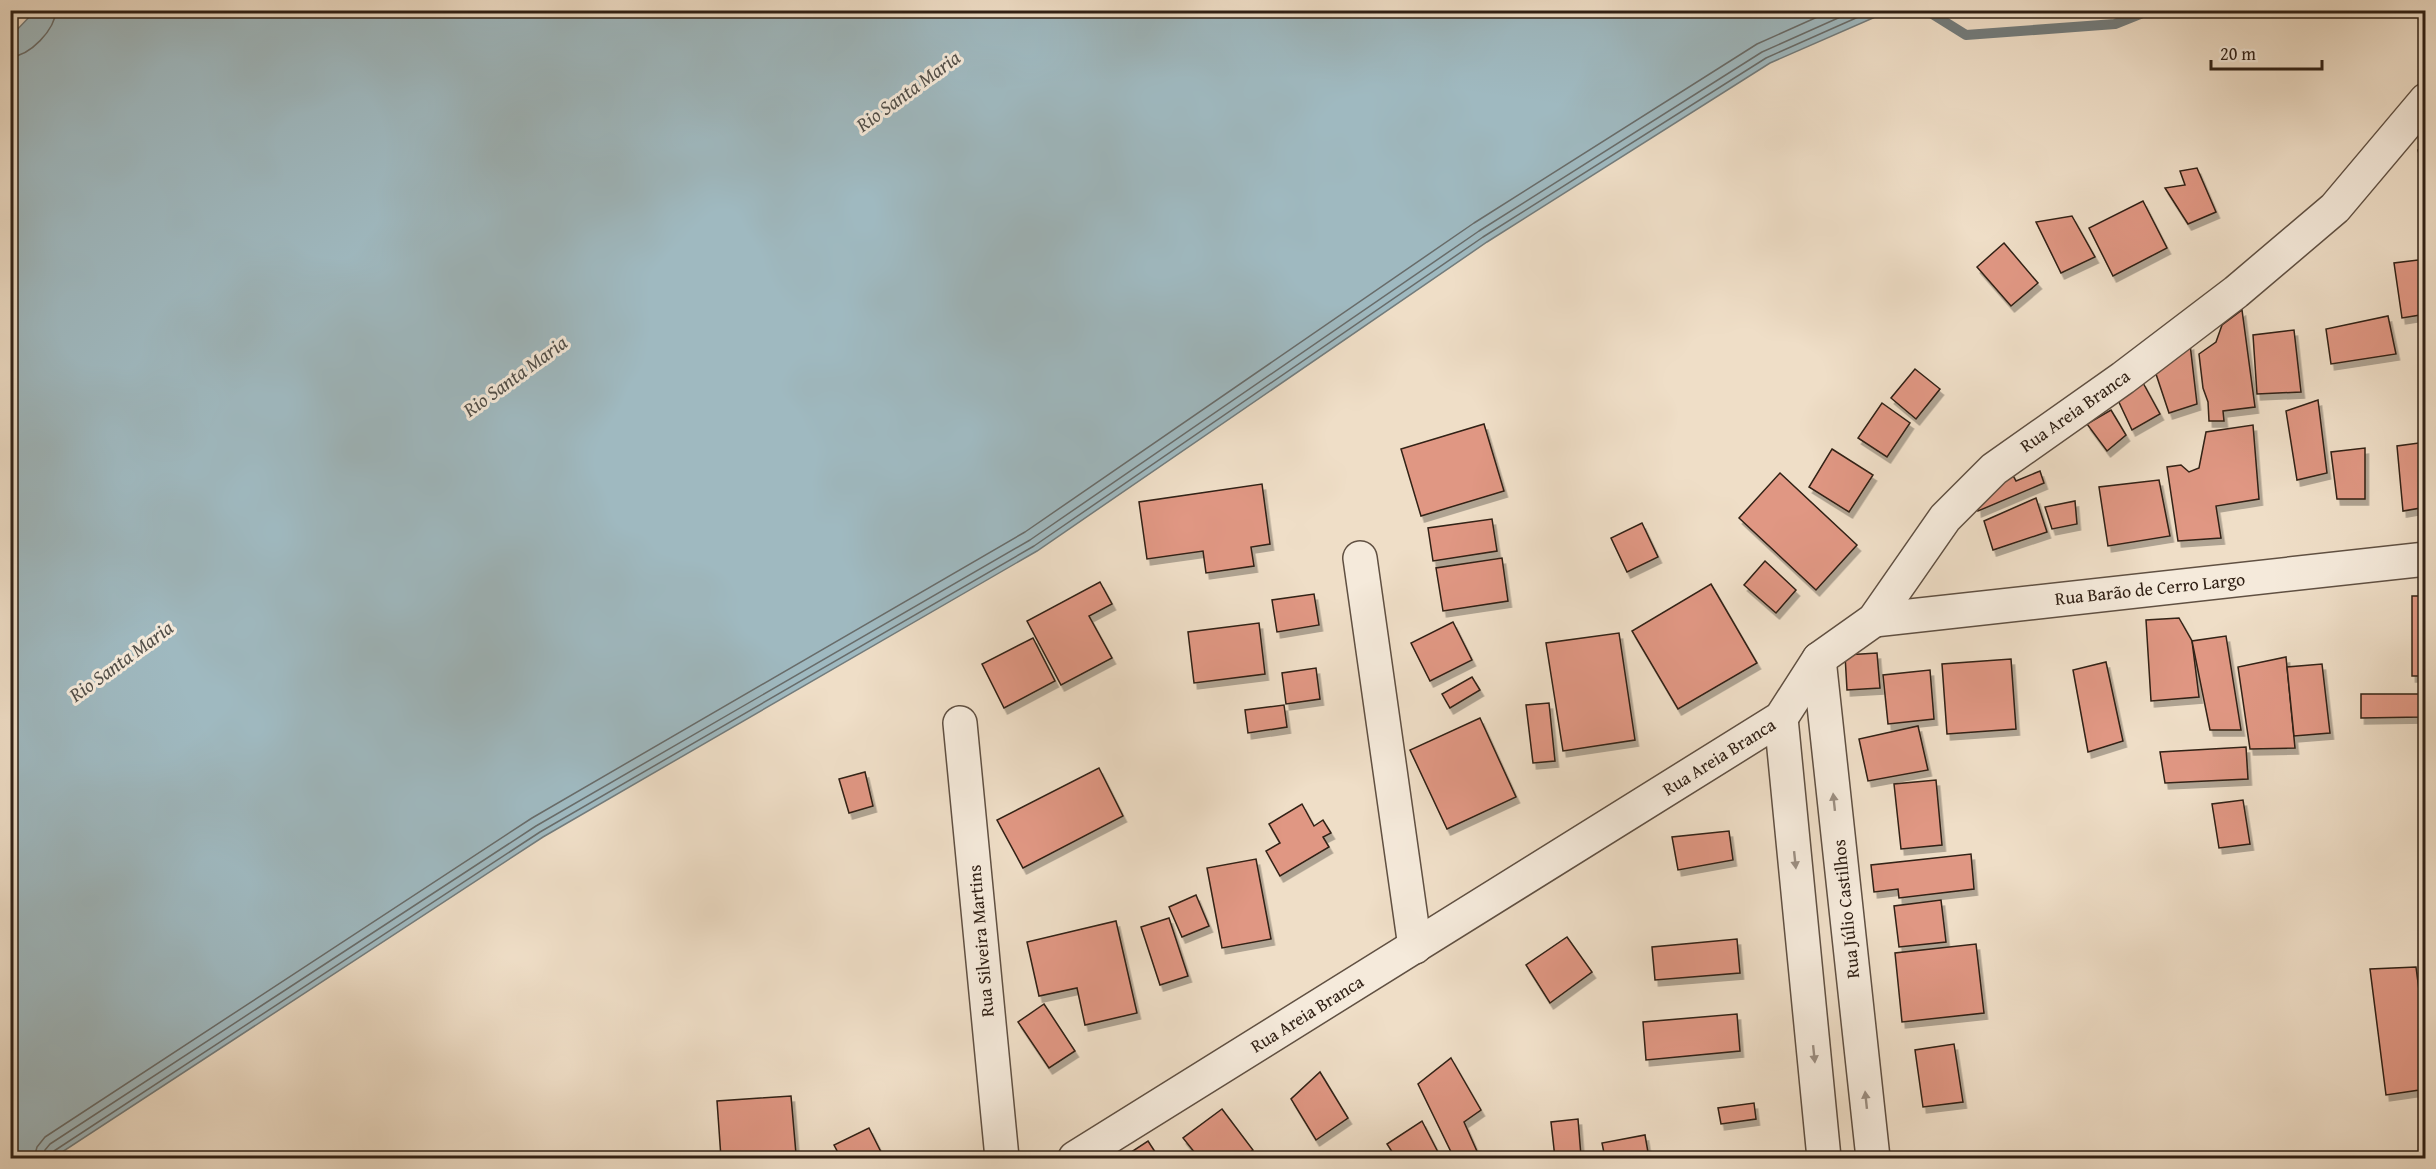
<svg xmlns="http://www.w3.org/2000/svg" width="2436" height="1169" font-family="'Gentium Book Plus',serif">
  <style>
    .water { fill: #9fb9c0; stroke: #737c7c; stroke-width: 1.5 }
    .lines { fill: none; stroke-linecap: round; stroke-linejoin: round }
    .shore { stroke: #686c6a; stroke-width: 1.5 }
    .stream { stroke: #737c7c; stroke-width: 10 }
    .building { fill: #e09783; stroke: #302015; stroke-width: 1.5; filter: url(#shadow) }
    .minor-casing { stroke: #605042; stroke-width: 36 }
    .minor { stroke: #f5eadb; stroke-width: 33 }
    .oneway { fill: #9c8f82 }
    .labels { text-anchor: middle; stroke-width: 6; stroke-linejoin: round; paint-order: stroke }
    .street-label { font-size: 18px; fill: #302015; stroke: #f5eadb }
    .water-label { font-size: 20px; font-style: italic; fill: #514e48; stroke: #f5eadb }
  </style>
  <defs>
    <filter id="shadow"><feDropShadow dx="3.5" dy="6" stdDeviation="0" flood-color="#0004"/></filter>
  </defs>
  <rect width="100%" height="100%" fill="#efdec7"/>
  <filter id="stains"><feTurbulence type="fractalNoise" baseFrequency=".00333" numOctaves="4"/><feColorMatrix values="0 0 0 0 .2 0 0 0 0 .09 0 0 0 0 .02 0 0 0 .5 -.17"/></filter>
  <radialGradient id="worn" r=".72"><stop offset=".6" stop-color="#630" stop-opacity="0"/><stop offset="1" stop-color="#630" stop-opacity=".3"/></radialGradient>
  <path class="water" d="M35 11V10L1889 11 1770 63 1487 242 1037 551 543 837 53 1158H11L10 37Z"/>
  <g class="lines">
    <g class="shore">
      <path d="M10 57C30 56 55 30 56 10"/>
      <path d="M34 1158 37 1147 45 1137 532 818 1025 532 1474 223 1757 44 1833 10"/>
      <path d="M43 1158 45 1150 50 1144 536 826 1030 540 1479 231 1762 52 1856 10"/>
      <path d="M51 1158 54 1151 540 832 1034 546 1483 237 1766 58 1874 10"/>
    </g>
    <path class="stream" d="M1926 10 1966 35 2115 24 2150 10"/>
  </g>
  <g class="building">
    <path d="M2426 147V169L2423 171 2418 150Z"/>
    <path d="M2197 168 2216 212 2188 224 2165 188 2185 185 2180 171Z"/>
    <path d="M2143 201 2167 248 2113 276 2089 228Z"/>
    <path d="M2072 216 2095 257 2061 273 2036 222Z"/>
    <path d="M2004 243 2038 283 2011 306 1977 267Z"/>
    <path d="M2426 259V314L2402 318 2394 263Z"/>
    <path d="M2242 310 2255 407 2223 411 2224 421H2209L2208 402 2203 388 2199 354 2216 342 2222 325Z"/>
    <path d="M2388 316 2396 354 2331 364 2326 329Z"/>
    <path d="M2294 330 2301 392 2257 394 2253 335Z"/>
    <path d="M2190 344 2197 404 2169 413 2153 365Z"/>
    <path d="M1915 369 1940 389 1916 419 1891 398Z"/>
    <path d="M2142 381 2160 414 2132 430 2117 398Z"/>
    <path d="M2318 400 2327 473 2297 480 2286 411Z"/>
    <path d="M1882 403 1910 423 1887 457 1858 438Z"/>
    <path d="M2111 410 2126 435 2107 451 2087 424Z"/>
    <path d="M1484 424 1504 491 1421 516 1401 449Z"/>
    <path d="M2253 425 2259 499 2216 506 2221 538 2178 541 2167 467 2181 465 2189 472 2199 468 2206 432Z"/>
    <path d="M2426 442V507L2403 511 2397 446Z"/>
    <path d="M2365 448V499H2337L2331 452Z"/>
    <path d="M1832 449 1873 475 1849 512 1809 487Z"/>
    <path d="M2010 470 2016 481 2040 471 2044 483 1978 511 1977 502Z"/>
    <path d="M1780 473 1857 545 1816 590 1739 518Z"/>
    <path d="M2159 480 2170 536 2108 546 2099 487Z"/>
    <path d="M1262 484 1270 544 1251 547 1254 566 1206 573 1203 551 1147 559 1139 502Z"/>
    <path d="M2036 498 2047 532 1993 550 1984 521Z"/>
    <path d="M2075 501 2077 524 2052 529 2045 507Z"/>
    <path d="M1492 519 1497 551 1433 561 1428 528Z"/>
    <path d="M1642 523 1658 557 1627 572 1611 538Z"/>
    <path d="M1502 558 1508 601 1443 611 1436 568Z"/>
    <path d="M1765 561 1796 590 1776 613 1744 585Z"/>
    <path d="M1100 582 1112 604 1089 616 1112 658 1061 685 1027 621Z"/>
    <path d="M1711 584 1757 663 1678 709 1632 631Z"/>
    <path d="M1314 594 1319 625 1277 632 1272 600Z"/>
    <rect x="2412" y="596" width="14" height="80"/>
    <path d="M2179 618 2192 641 2199 697 2151 701 2146 620Z"/>
    <path d="M1453 622 1472 660 1430 681 1411 643Z"/>
    <path d="M1259 623 1265 674 1194 683 1188 632Z"/>
    <path d="M1619 633 1635 740 1563 751 1546 643Z"/>
    <path d="M2226 636 2241 730H2210L2192 641Z"/>
    <path d="M1033 638 1055 681 1004 708 982 664Z"/>
    <path d="M1877 653 1880 688 1847 690 1845 655Z"/>
    <path d="M2286 657 2295 748 2250 749 2238 667Z"/>
    <path d="M2011 659 2016 729 1947 734 1942 664Z"/>
    <path d="M2106 662 2123 741 2088 752 2073 670Z"/>
    <path d="M2322 664 2330 733 2294 736 2287 667Z"/>
    <path d="M1316 668 1320 699 1286 704 1282 673Z"/>
    <path d="M1930 670 1934 719 1888 724 1883 675Z"/>
    <path d="M1472 677 1480 690 1450 708 1442 694Z"/>
    <path d="M2361 694H2423L2422 717 2361 718Z"/>
    <path d="M1549 703 1555 761 1533 763 1526 705Z"/>
    <path d="M1284 705 1287 727 1248 733 1245 710Z"/>
    <path d="M1480 718 1516 797 1447 829 1410 750Z"/>
    <path d="M1918 726 1928 770 1868 781 1859 739Z"/>
    <path d="M2246 747 2248 779 2165 783 2160 752Z"/>
    <path d="M1099 768 1123 816 1023 868 997 820Z"/>
    <path d="M865 772 873 806 849 813 839 779Z"/>
    <path d="M1936 780 1942 845 1901 849 1894 784Z"/>
    <path d="M2243 800 2250 844 2219 848 2212 804Z"/>
    <path d="M1302 804 1314 826 1323 820 1331 833 1323 837 1329 847 1280 876 1266 851 1280 843 1269 824Z"/>
    <path d="M1729 831 1733 860 1678 870 1672 837Z"/>
    <path d="M1971 854 1974 889 1899 898 1898 889 1874 892 1871 865Z"/>
    <path d="M1256 859 1271 939 1222 948 1207 868Z"/>
    <path d="M1196 895 1209 926 1182 937 1169 907Z"/>
    <path d="M1941 900 1946 942 1899 947 1894 906Z"/>
    <path d="M1169 918 1188 976 1160 985 1141 927Z"/>
    <path d="M1116 921 1137 1013 1085 1025 1077 988 1039 996 1027 942Z"/>
    <path d="M1567 937 1592 972 1550 1003 1526 965Z"/>
    <path d="M1737 939 1740 973 1655 980 1652 947Z"/>
    <path d="M1976 944 1984 1013 1902 1022 1895 953Z"/>
    <path d="M2416 967 2426 1045V1089L2386 1095 2370 969Z"/>
    <path d="M1044 1004 1075 1051 1049 1068 1018 1022Z"/>
    <path d="M1737 1014 1740 1051 1646 1060 1643 1022Z"/>
    <path d="M1954 1044 1963 1102 1923 1107 1915 1050Z"/>
    <path d="M1451 1058 1481 1110 1464 1122 1480 1158H1454L1418 1084Z"/>
    <path d="M1320 1072 1348 1118 1316 1140 1291 1099Z"/>
    <path d="M791 1096 796 1154 721 1158 717 1101Z"/>
    <path d="M1754 1103 1756 1119 1721 1124 1718 1108Z"/>
    <path d="M1222 1109 1253 1150 1242 1158H1199L1183 1138Z"/>
    <path d="M1578 1119 1581 1156 1555 1158 1551 1122Z"/>
    <path d="M1422 1121 1441 1158H1396L1387 1144Z"/>
    <path d="M869 1128 884 1158H841L834 1145Z"/>
    <path d="M1645 1135 1649 1158H1605L1602 1143Z"/>
    <path d="M1148 1141 1159 1158H1122Z"/>
  </g>
  <g class="lines">
    <g class="minor-casing">
      <g id="minor">
        <path d="M1360 558 1415 947"/>
        <path d="M1874 620 2426 559"/>
        <path d="M1819 659 1873 1158"/>
        <path d="M1781 718 1824 1158"/>
        <path d="M960 723 1002 1158"/>
        <path d="M1075 1158 1781 718 1819 659 1874 620 1945 518 1994 469 2123 378 2236 292 2335 208 2426 100"/>
      </g>
    </g>
    <use href="#minor" class="minor"/>
  </g>
  <defs><path id="oneway-solid" d="M-6-.8H1V-3.2L6.5 0L1 3.2V.8H-6Z" transform="scale(1.5)"/></defs>
  <g class="oneway">
    <use href="#oneway-solid" transform="translate(1834 802) rotate(-96)"/>
    <use href="#oneway-solid" transform="translate(1795 860) rotate(84)"/>
    <use href="#oneway-solid" transform="translate(1814 1054) rotate(84)"/>
    <use href="#oneway-solid" transform="translate(1866 1100) rotate(-96)"/>
  </g>
  <g class="labels">
    <g class="street-label">
      <text transform="translate(2075 411) rotate(-35)" y="6">Rua Areia Branca</text>
      <text transform="translate(2150 589) rotate(-6)" y="6">Rua Barão de Cerro Largo</text>
      <text transform="translate(1719 757) rotate(-32)" y="6">Rua Areia Branca</text>
      <text transform="translate(1846 909) rotate(-96)" y="6">Rua Júlio Castilhos</text>
      <text transform="translate(981 941) rotate(-95)" y="6">Rua Silveira Martins</text>
      <text transform="translate(1307 1014) rotate(-32)" y="6">Rua Areia Branca</text>
    </g>
    <g class="water-label">
      <text transform="translate(908 91) rotate(-36)" y="7">Rio Santa Maria</text>
      <text transform="translate(515 376) rotate(-36)" y="7">Rio Santa Maria</text>
      <text transform="translate(121 661) rotate(-36)" y="7">Rio Santa Maria</text>
    </g>
  </g>
  <rect width="2436" height="1169" fill="none" stroke="#efdec7" stroke-width="36"/>
  <rect x="12" y="12" width="2412" height="1145" fill="none" stroke="#302015" stroke-width="3"/>
  <rect x="18" y="18" width="2400" height="1133" fill="none" stroke="#302015" stroke-width="1.5"/>
  <path d="M2211 60v9h111v-9" fill="none" stroke="#302015" stroke-width="3"/>
  <text x="2220" y="60" font-size="18" fill="#302015" stroke="#f5eadb" stroke-width="4.5" paint-order="stroke">20 m</text>
  <rect width="100%" height="100%" filter="url(#stains)"/>
  <rect width="100%" height="100%" fill="url(#worn)"/>
</svg>
